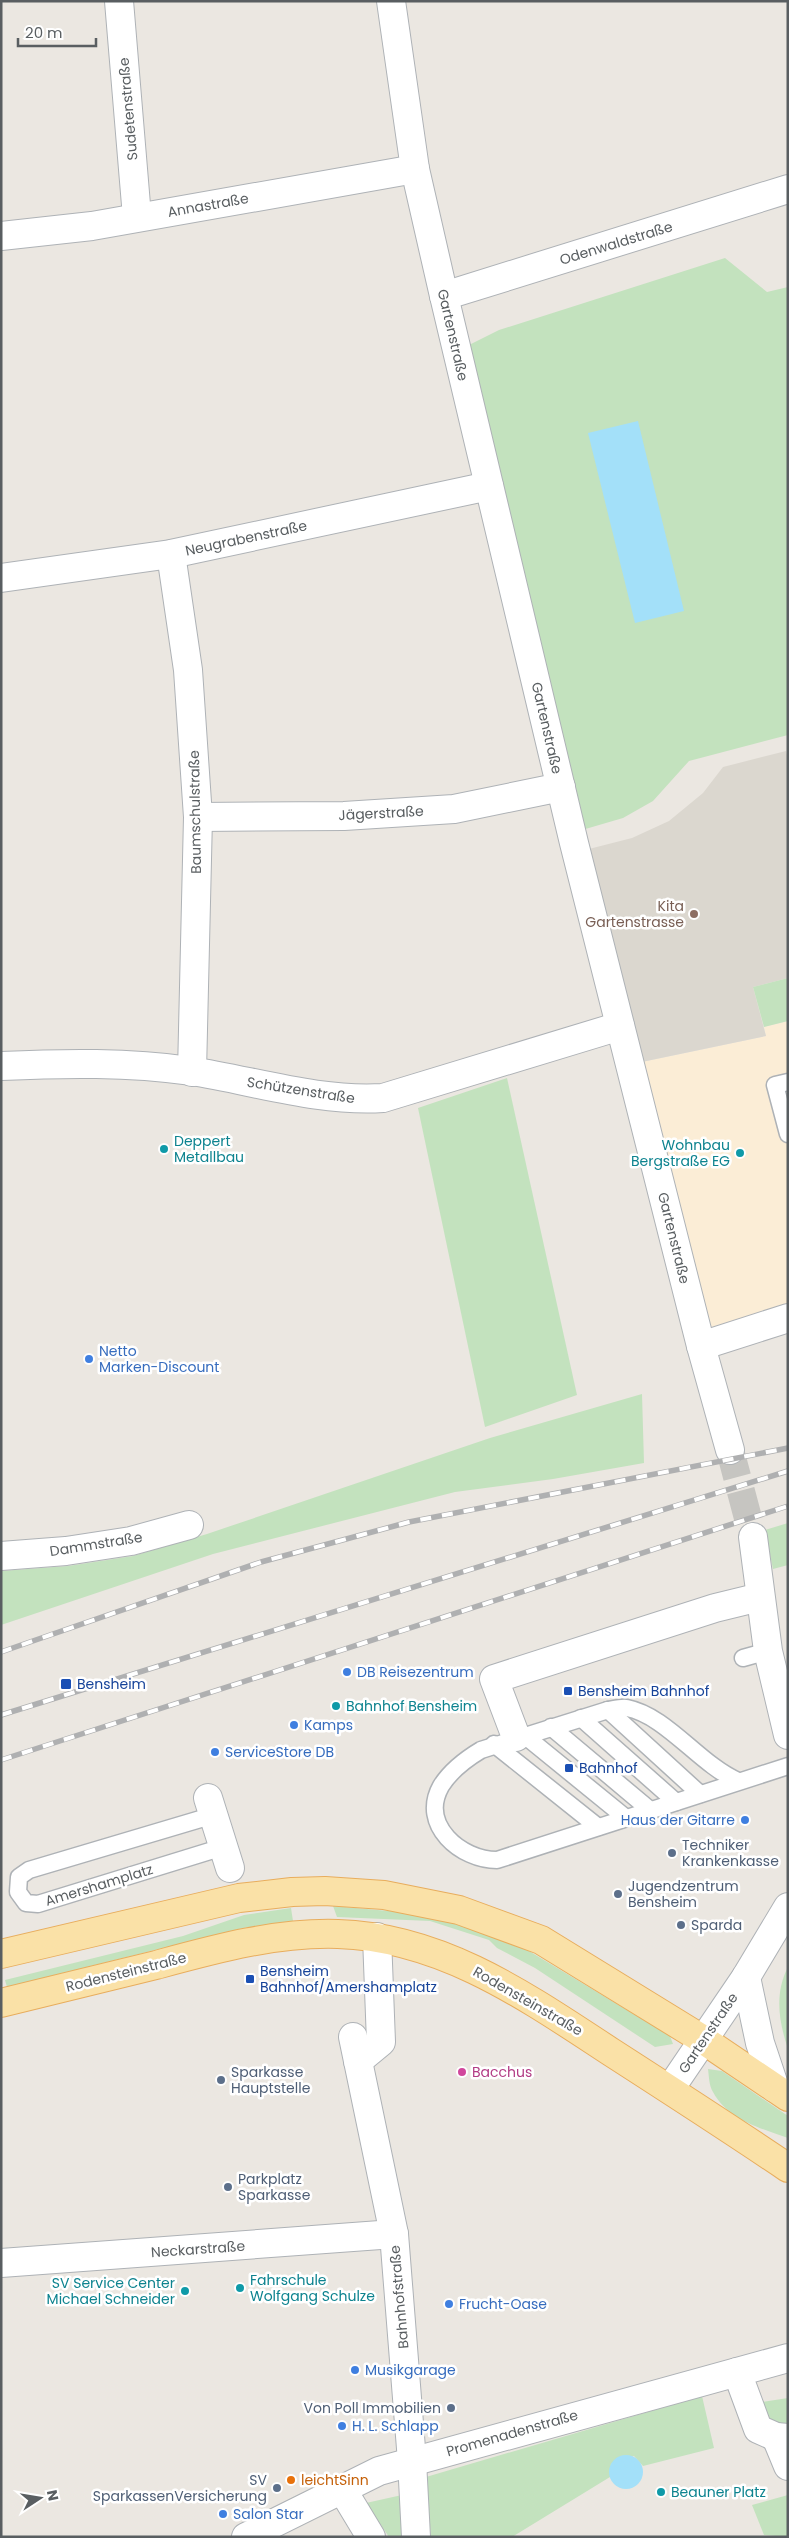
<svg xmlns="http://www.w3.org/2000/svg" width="789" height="2538" font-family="Poppins,sans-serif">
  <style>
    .commercial { fill: #fbedd6 }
    .education { fill: #dbd7cf }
    .green { fill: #c3e2be }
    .water { fill: #a3e0f9 }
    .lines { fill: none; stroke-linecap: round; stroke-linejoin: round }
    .street-tunnel { stroke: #c6c5c1; stroke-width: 28; stroke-dasharray: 28 14; stroke-linecap: butt }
    .lane-casing { stroke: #aeb2b6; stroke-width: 19 }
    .street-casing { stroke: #aeb2b6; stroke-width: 30 }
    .primary-casing { stroke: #e8ad5d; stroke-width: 30 }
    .lane { stroke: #fff; stroke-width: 16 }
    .street { stroke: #fff; stroke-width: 28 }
    .primary { stroke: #fae1a7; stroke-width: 28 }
    .rail-casing { stroke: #afb0b1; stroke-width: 5.5 }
    .rail { stroke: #fff; stroke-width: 4; stroke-dasharray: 11; stroke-linecap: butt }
    .education-dot { fill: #8d6e63; stroke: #fff; stroke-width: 2 }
    .culture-dot { fill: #0f9aa8; stroke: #fff; stroke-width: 2 }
    .shop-dot { fill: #3f7fe0; stroke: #fff; stroke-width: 2 }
    .transit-dot { fill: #1a4fb4; stroke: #fff; stroke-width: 2 }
    .service-dot { fill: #5c6f8a; stroke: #fff; stroke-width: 2 }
    .hotel-dot { fill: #d1479c; stroke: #fff; stroke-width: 2 }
    .food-dot { fill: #e8710a; stroke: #fff; stroke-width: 2 }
    .labels { text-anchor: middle; stroke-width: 5; stroke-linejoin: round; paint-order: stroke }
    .street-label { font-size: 14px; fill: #595e61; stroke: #fff }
    .education-label { font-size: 14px; fill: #785e54; stroke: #fff; text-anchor: end }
    .culture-label { font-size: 14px; fill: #0d838f; stroke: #fff; text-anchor: start }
    .shop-label { font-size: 14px; fill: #366cbe; stroke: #fff; text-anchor: start }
    .transit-label { font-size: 14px; fill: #164399; stroke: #fff; text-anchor: start }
    .service-label { font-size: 14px; fill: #4e5e75; stroke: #fff; text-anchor: start }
    .hotel-label { font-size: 14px; fill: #b23c85; stroke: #fff; text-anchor: start }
    .food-label { font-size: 14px; fill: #c56008; stroke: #fff; text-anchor: start }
  </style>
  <rect width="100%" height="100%" fill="#ebe7e1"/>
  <path class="commercial" d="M788 1021V1331L715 1357 637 1063 766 1036 764 1027Z"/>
  <path class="education" d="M786 751 788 759V978L753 987 766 1036 637 1063 585 850 632 838 669 821 703 793 723 767Z"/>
  <g class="green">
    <path d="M725 258 767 292 788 287V735L689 761 653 801 623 818 582 830 467 346 499 330Z"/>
    <path d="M788 978V1021L764 1027 753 987Z"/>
    <path d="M507 1078 577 1395 485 1427 418 1108Z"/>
    <path d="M642 1394 644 1463 553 1479 455 1492 213 1554 1 1625V1571L68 1566 133 1556 207 1534 490 1438Z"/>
    <path d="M788 1523V1565L773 1569 765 1530Z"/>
    <path d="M333 1906 411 1913 451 1922 519 1945 670 2036 673 2044 655 2047 535 1968 497 1948 489 1940 430 1921 337 1917Z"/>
    <path d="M291 1908 293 1921 243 1928 7 1987 5 1980 183 1936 244 1915Z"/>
    <path d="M788 1967V2049C779 2022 774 1994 788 1967Z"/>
    <path d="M708 2069 722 2071 788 2116V2138C760 2128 728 2120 713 2092 709 2086 709 2076 708 2069Z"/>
    <path d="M702 2396 714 2448 643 2466 634 2456 611 2464 610 2477 512 2537H431L426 2477Z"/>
    <path d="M788 2398V2428L765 2423 756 2403Z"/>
    <path d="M402 2495 404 2537H389L366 2503Z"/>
    <path d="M788 2495V2537L764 2535 752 2505Z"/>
  </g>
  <g class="water">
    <path d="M638 421 684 611 635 623 588 433Z"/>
    <circle cx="626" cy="2472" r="17"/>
  </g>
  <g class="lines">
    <path class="street-tunnel" d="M730 1450 753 1537"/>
    <g class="lane-casing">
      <g id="lane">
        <path d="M788 1082 775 1085 788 1134"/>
        <path d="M743 1658 768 1651"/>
        <path d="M608 1710 700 1794"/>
        <path d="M581 1718 676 1802"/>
        <path d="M551 1727 650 1810"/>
        <path d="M524 1735 626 1818"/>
        <path d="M494 1744 598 1827"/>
        <path d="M738 1781C699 1764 667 1716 627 1708 622 1707 614 1709 608 1710L481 1750C466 1759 451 1770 441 1786 419 1825 461 1860 497 1860L788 1766"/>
        <path d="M214 1815 29 1870 19 1877 18 1892 26 1903 38 1904 223 1847"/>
      </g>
    </g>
    <g class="street-casing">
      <g id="street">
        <path d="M119 1 137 217"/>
        <path d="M391 1 415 169 444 296 574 843 701 1346 730 1450"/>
        <path d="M1 236 92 226 415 169"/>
        <path d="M444 296 788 189"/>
        <path d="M171 554 188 670 198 817 192 1072"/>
        <path d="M1 578 171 554 489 486"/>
        <path d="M198 817 344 816 454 809 561 787"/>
        <path d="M1 1066C65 1063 128 1062 191 1071 255 1081 318 1102 383 1098L620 1026"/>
        <path d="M701 1346 788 1318"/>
        <path d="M753 1537 768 1651 788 1735"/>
        <path d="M1 1556 66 1551 131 1541 189 1525"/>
        <path d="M516 1737 494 1679 715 1608 760 1597"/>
        <path d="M208 1798 230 1868"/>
        <path d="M746 1977 760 2043 775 2088"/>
        <path d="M353 2037 394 2234 412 2461 416 2537"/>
        <path d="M358 2061 381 2042 377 1937"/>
        <path d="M670 2089 746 1977 788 1907"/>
        <path d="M1 2263 394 2234"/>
        <path d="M737 2372 758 2429 776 2437 788 2438"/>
        <path d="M776 2437 788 2466"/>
        <path d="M342 2489 371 2537"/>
        <path d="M246 2537 379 2471 788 2358"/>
      </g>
    </g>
    <g class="primary-casing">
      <g id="primary">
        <path d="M1 1954 239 1898 292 1892 325 1891 384 1895 459 1910 541 1940 702 2039 788 2097"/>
        <path d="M1 2003C53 1990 105 1978 156 1965 215 1949 276 1932 338 1934 442 1937 527 1997 611 2052 670 2090 729 2128 788 2168"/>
      </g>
    </g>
    <use href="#lane" class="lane"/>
    <use href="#street" class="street"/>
    <use href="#primary" class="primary"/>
    <g class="rail-casing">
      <g id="rail">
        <path d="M1 1652 261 1562 409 1522 788 1448"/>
        <path d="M1 1715 788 1471"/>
        <path d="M1 1760 788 1506"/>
      </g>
    </g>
    <use href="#rail" class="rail"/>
  </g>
  <circle class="education-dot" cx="694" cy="914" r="5"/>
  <g class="culture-dot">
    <circle cx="164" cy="1149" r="5"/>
    <circle cx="740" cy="1153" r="5"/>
    <circle cx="336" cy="1706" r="5"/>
    <circle cx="240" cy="2288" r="5"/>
    <circle cx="185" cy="2291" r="5"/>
    <circle cx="661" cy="2492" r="5"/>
  </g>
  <g class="shop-dot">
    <circle cx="89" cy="1359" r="5"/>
    <circle cx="347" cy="1672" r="5"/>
    <circle cx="294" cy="1725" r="5"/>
    <circle cx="215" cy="1752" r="5"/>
    <circle cx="745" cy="1820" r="5"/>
    <circle cx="449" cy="2304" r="5"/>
    <circle cx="355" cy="2370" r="5"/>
    <circle cx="342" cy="2426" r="5"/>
    <circle cx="223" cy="2514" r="5"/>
  </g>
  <g class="transit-dot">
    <rect x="60" y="1678" width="12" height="12" rx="2.5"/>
    <rect x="563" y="1686" width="10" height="10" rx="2.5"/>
    <rect x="564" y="1763" width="10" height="10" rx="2.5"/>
    <rect x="245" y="1974" width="10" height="10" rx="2.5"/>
  </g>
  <g class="service-dot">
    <circle cx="672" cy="1853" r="5"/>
    <circle cx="618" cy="1894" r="5"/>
    <circle cx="681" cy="1925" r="5"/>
    <circle cx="221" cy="2080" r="5"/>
    <circle cx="228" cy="2187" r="5"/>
    <circle cx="451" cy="2408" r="5"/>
    <circle cx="277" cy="2488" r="5"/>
  </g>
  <circle class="hotel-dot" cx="462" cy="2072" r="5"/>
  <circle class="food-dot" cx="291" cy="2480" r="5"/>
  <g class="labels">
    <g class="street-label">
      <text transform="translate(128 109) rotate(-95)" y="5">Sudetenstraße</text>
      <text transform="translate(208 205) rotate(-10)" y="5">Annastraße</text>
      <text transform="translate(616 243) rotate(-17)" y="5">Odenwaldstraße</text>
      <text transform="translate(453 335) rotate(77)" y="5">Gartenstraße</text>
      <text transform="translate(246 538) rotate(-12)" y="5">Neugrabenstraße</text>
      <text transform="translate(547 728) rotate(77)" y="5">Gartenstraße</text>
      <text transform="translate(195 812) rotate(-91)" y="5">Baumschulstraße</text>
      <text transform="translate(381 813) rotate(-3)" y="5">Jägerstraße</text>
      <text transform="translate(301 1090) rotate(9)" y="5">Schützenstraße</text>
      <text transform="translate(674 1238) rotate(76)" y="5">Gartenstraße</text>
      <text transform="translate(96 1544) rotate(-9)" y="5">Dammstraße</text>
      <text transform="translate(99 1885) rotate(-17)" y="5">Amershamplatz</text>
      <text transform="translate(126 1972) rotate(-14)" y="5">Rodensteinstraße</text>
      <text transform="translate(528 2001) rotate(30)" y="5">Rodensteinstraße</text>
      <text transform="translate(708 2033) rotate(-56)" y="5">Gartenstraße</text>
      <text transform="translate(198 2249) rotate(-4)" y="5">Neckarstraße</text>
      <text transform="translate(399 2297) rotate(-95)" y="5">Bahnhofstraße</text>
      <text transform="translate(512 2433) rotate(-16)" y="5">Promenadenstraße</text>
    </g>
    <g class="education-label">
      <text x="684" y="911">Kita<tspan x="684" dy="16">Gartenstrasse</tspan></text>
    </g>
    <g class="culture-label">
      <text x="174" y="1146">Deppert<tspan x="174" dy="16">Metallbau</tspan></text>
      <text x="730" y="1150" text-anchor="end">Wohnbau<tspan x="730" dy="16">Bergstraße EG</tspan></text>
      <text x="346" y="1711">Bahnhof Bensheim</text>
      <text x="250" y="2285">Fahrschule<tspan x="250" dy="16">Wolfgang Schulze</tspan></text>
      <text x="175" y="2288" text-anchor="end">SV Service Center<tspan x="175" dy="16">Michael Schneider</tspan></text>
      <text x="671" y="2497">Beauner Platz</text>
    </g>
    <g class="shop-label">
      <text x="99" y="1356">Netto<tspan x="99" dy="16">Marken-Discount</tspan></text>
      <text x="357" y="1677">DB Reisezentrum</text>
      <text x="304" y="1730">Kamps</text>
      <text x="225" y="1757">ServiceStore DB</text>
      <text x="735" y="1825" text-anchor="end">Haus der Gitarre</text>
      <text x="459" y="2309">Frucht-Oase</text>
      <text x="365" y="2375">Musikgarage</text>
      <text x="352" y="2431">H. L. Schlapp</text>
      <text x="233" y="2519">Salon Star</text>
    </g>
    <g class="transit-label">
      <text x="77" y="1689">Bensheim</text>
      <text x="578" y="1696">Bensheim Bahnhof</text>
      <text x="579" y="1773">Bahnhof</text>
      <text x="260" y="1976">Bensheim<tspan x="260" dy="16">Bahnhof/Amershamplatz</tspan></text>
    </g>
    <g class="service-label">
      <text x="682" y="1850">Techniker<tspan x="682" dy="16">Krankenkasse</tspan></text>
      <text x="628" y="1891">Jugendzentrum<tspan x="628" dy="16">Bensheim</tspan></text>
      <text x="691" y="1930">Sparda</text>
      <text x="231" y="2077">Sparkasse<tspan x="231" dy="16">Hauptstelle</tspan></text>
      <text x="238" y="2184">Parkplatz<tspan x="238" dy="16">Sparkasse</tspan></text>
      <text x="441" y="2413" text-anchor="end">Von Poll Immobilien</text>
      <text x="267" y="2485" text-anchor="end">SV<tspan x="267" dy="16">SparkassenVersicherung</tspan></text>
    </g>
    <g class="hotel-label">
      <text x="472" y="2077">Bacchus</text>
    </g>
    <g class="food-label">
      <text x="301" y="2485">leichtSinn</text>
    </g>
  </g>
  <rect width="789" height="2538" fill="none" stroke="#595e61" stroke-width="5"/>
  <g transform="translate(40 2498) rotate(78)" stroke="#ffffff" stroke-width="4" paint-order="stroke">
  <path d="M0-4L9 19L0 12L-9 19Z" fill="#595e61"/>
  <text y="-8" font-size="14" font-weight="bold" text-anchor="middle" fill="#595e61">N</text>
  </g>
  <path d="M18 38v8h78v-8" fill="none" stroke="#595e61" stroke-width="2.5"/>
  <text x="25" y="38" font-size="15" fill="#595e61" stroke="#ffffff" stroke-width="4" paint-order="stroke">20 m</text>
</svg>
